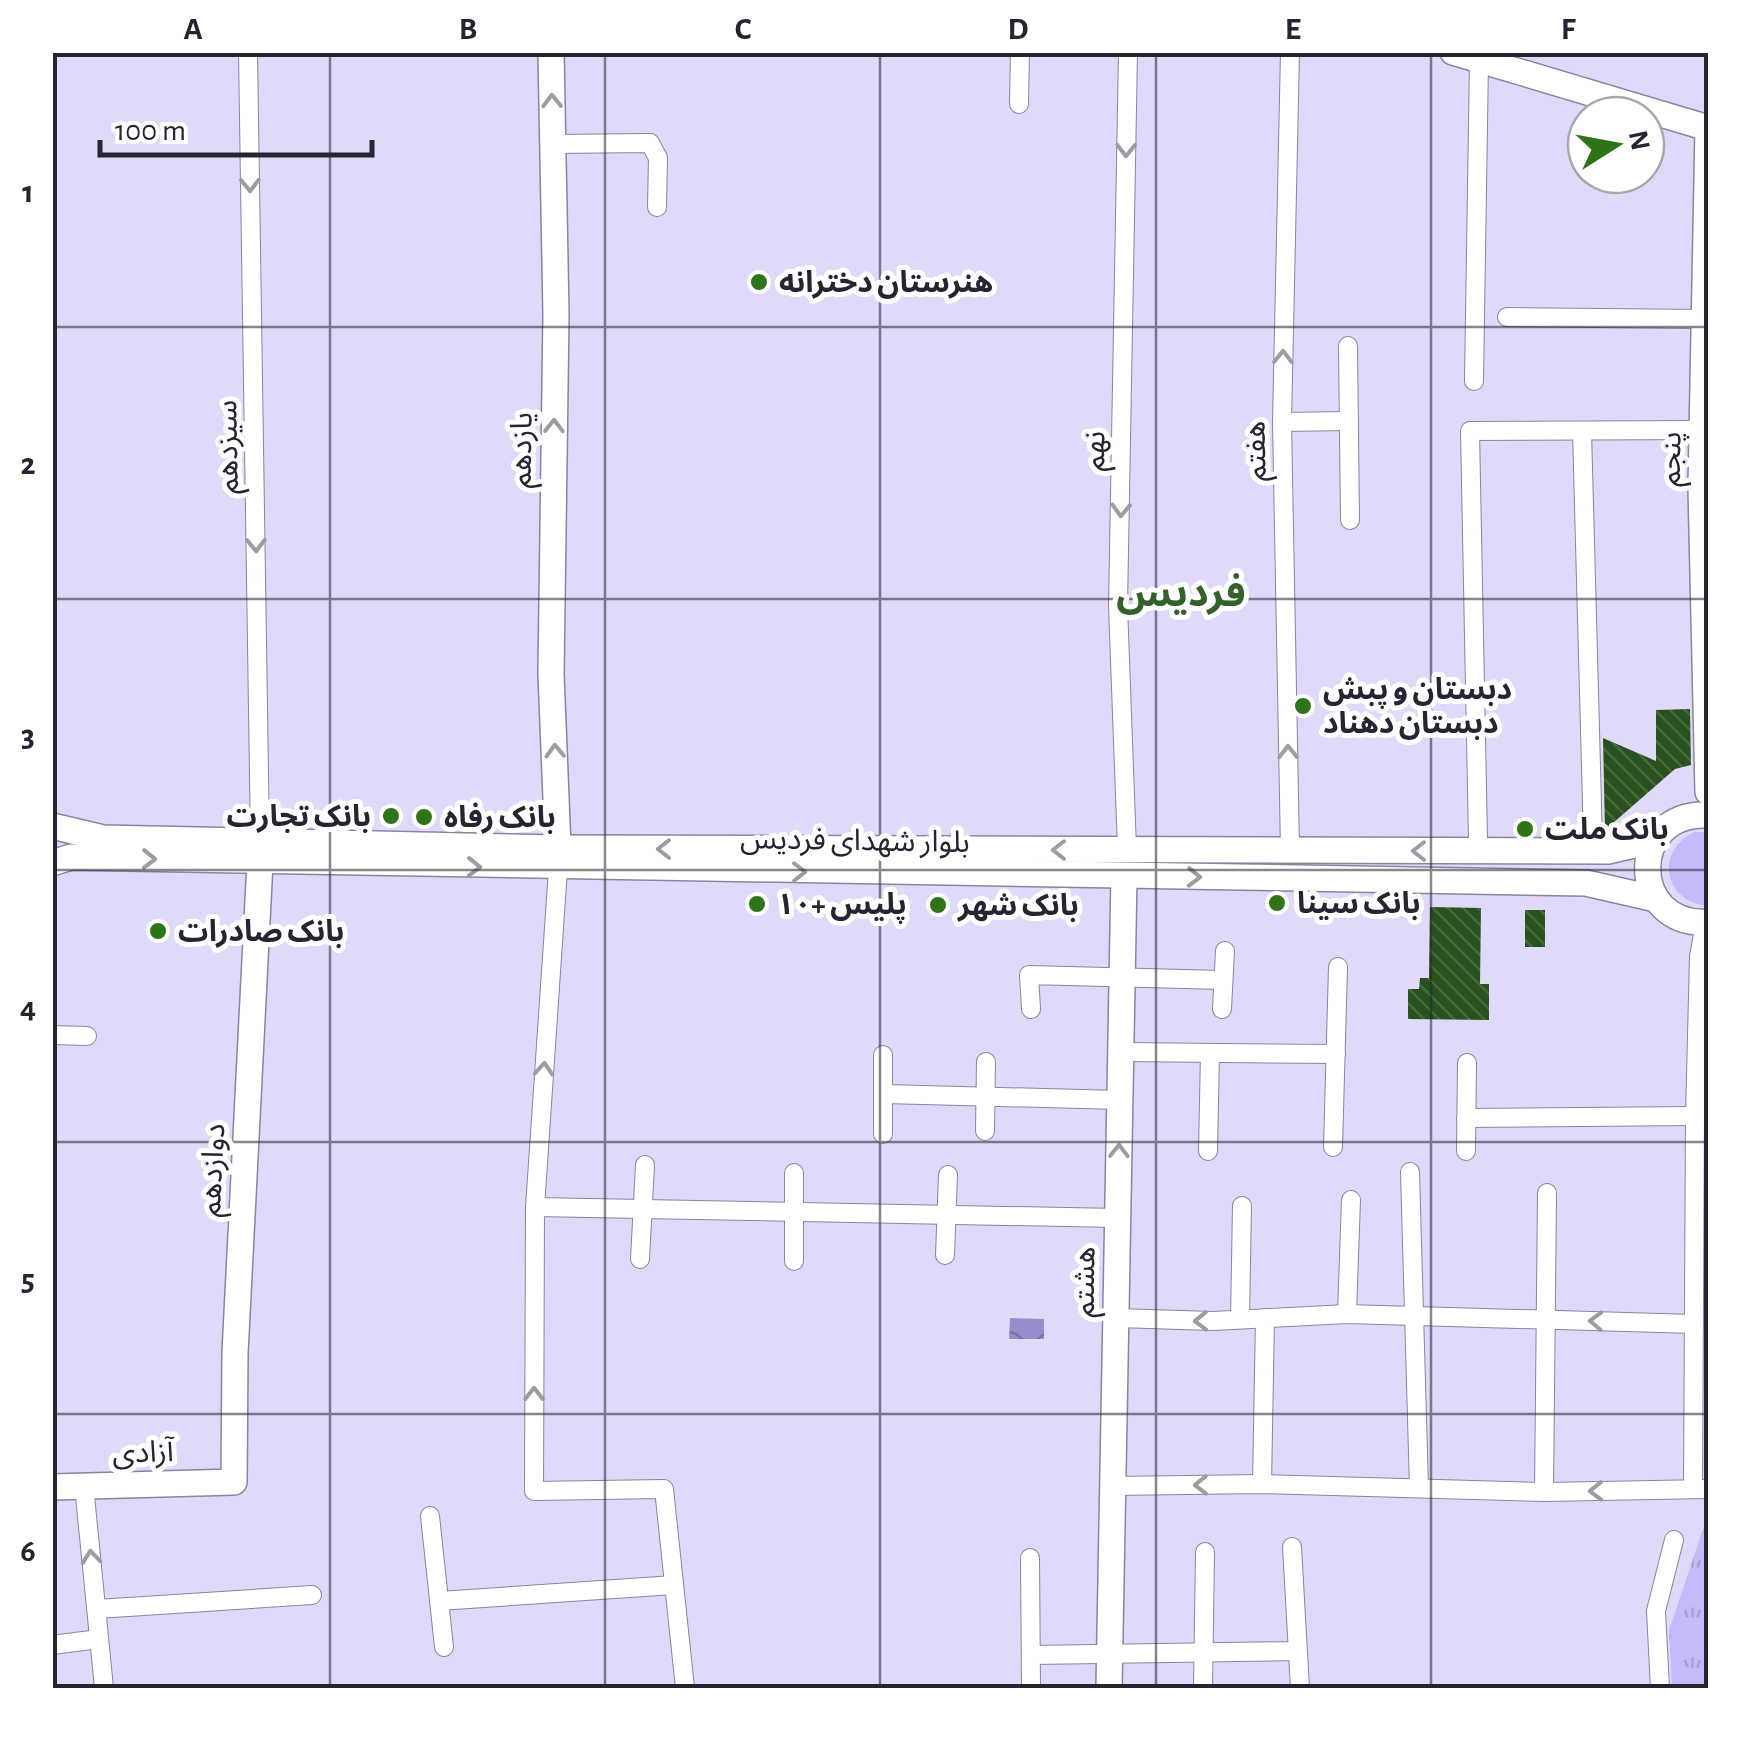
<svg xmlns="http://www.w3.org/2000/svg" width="1761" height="1741" font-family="'Alegreya Sans','Noto Sans Arabic',sans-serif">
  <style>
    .green { fill: #c7bafa }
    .park { fill: url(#park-tufts) }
    .water { fill: url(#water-waves) }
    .building { fill: url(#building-back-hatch) }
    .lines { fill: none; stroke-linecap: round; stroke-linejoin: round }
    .street-casing { stroke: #8984a0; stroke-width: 20 }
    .secondary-casing { stroke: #8984a0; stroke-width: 28 }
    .street { stroke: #fff; stroke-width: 18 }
    .secondary { stroke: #fff; stroke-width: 25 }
    .oneway { stroke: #9d9ca2 }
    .grid { fill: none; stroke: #262430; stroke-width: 2.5; stroke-opacity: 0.55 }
    .poi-dot { fill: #2e7518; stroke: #fff; stroke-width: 4 }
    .labels { text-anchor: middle; stroke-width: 10; stroke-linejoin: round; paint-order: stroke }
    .poi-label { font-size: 30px; font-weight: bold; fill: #262430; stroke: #fff; text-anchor: start }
    .street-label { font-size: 30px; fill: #262430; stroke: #fff }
    .district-label { font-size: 40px; font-weight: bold; fill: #346128; stroke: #fff }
    .neatline { fill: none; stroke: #262430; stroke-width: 4 }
    .grid-label { font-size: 32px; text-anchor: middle; font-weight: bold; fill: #262430 }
  </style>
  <defs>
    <pattern id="park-tufts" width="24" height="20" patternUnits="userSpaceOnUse" patternTransform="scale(2.5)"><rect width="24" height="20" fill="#c7bafa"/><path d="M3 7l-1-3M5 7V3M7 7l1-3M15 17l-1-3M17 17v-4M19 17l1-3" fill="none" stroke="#aba0d7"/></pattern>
    <pattern id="water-waves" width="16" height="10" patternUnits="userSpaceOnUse" patternTransform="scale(2.5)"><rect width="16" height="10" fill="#998ccb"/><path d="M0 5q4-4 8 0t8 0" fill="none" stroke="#7d72a5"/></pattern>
    <pattern id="building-back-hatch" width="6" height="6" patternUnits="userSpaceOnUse" patternTransform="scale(2.5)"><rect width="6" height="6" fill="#28511d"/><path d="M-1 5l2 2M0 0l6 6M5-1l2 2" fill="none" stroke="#46673e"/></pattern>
  </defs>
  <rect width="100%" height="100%" fill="#dfdaf9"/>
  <path class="green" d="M1694 832H1708V906C1664 902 1654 852 1694 832Z"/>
  <path class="park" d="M1703 1529H1708V1688H1672L1669 1630Z"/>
  <path class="water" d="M1010 1318 1044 1319V1339H1009Z"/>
  <g class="building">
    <path d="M1690 709 1691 765 1675 769 1605 830 1603 738 1656 761V710Z"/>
    <path d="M1430 907 1481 908 1480 984H1489V1020L1408 1019V989H1419L1420 978H1429Z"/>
    <rect x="1525" y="910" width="20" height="37"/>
  </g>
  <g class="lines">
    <g class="street-casing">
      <g id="street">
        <path d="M248 52 260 840"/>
        <path d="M1019 104 1020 52"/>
        <path d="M553 144 650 143 658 158 657 207"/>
        <path d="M1507 317 1705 319"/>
        <path d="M1348 346 1350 520"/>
        <path d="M1474 381 1479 60"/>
        <path d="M1282 422 1349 421"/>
        <path d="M1582 431 1593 842"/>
        <path d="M1478 840 1470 431 1702 430"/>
        <path d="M1127 849 1118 606 1128 52"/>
        <path d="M1290 850 1282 422 1290 52"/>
        <path d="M558 869 535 1207 534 1491 664 1489 685 1688"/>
        <path d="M1031 1009 1029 975 1223 980"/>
        <path d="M1222 1009 1225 951"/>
        <path d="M52 1035 87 1036"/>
        <path d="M1121 1052 1336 1054"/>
        <path d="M883 1055V1134"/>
        <path d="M884 1094 1120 1100"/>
        <path d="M1466 1118 1695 1116"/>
        <path d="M985 1131 986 1062"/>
        <path d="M1333 1147 1338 967"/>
        <path d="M1208 1151 1210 1053"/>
        <path d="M1466 1151 1467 1063"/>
        <path d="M1410 1172 1419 1488"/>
        <path d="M535 1207 1117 1218"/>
        <path d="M945 1255 948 1175"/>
        <path d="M640 1259 645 1165"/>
        <path d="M794 1261V1173"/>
        <path d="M1347 1314 1351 1200"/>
        <path d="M1117 1318 1213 1321 1347 1314 1694 1324"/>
        <path d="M1240 1319 1242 1206"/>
        <path d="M1262 1484 1265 1318"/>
        <path d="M84 1486 104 1688"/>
        <path d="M1112 1486 1262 1484 1544 1492 1708 1489"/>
        <path d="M1693 1489 1695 1116 1699 957 1705 923"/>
        <path d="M1544 1492 1547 1193"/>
        <path d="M430 1516 444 1647"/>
        <path d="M1292 1547 1300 1688"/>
        <path d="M1030 1558 1031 1688"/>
        <path d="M439 1601 674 1585"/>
        <path d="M97 1609 312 1595"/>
        <path d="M52 1645 99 1639"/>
        <path d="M1031 1655 1297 1651"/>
        <path d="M1203 1688 1205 1552"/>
        <path d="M1660 1688 1656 1611 1674 1540"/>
      </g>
    </g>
    <g class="secondary-casing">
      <g id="secondary">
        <path d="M551 52 556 314 551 674 558 848"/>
        <path d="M1453 52 1708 128"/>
        <path d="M1708 128 1701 487 1708 792"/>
        <path d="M1708 815C1627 811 1628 927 1708 922"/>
        <path d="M52 826 103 838 558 848 1608 851 1655 840"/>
        <path d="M52 863 71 857 1586 883 1656 899"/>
        <path d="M52 1487 234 1482 235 1353 260 862"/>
        <path d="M1109 1688 1124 876"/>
      </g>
    </g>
    <use href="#street" class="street"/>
    <use href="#secondary" class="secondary"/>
  </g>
  <defs><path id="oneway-chevron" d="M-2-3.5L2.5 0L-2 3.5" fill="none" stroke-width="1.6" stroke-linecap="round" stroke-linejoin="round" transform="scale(2.5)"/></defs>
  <g class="oneway">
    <use href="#oneway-chevron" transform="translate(552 101) rotate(-91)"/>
    <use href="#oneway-chevron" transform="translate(1126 150) rotate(91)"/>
    <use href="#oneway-chevron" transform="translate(250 185) rotate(89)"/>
    <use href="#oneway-chevron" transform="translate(1283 357) rotate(-89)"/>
    <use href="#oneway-chevron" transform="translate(554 426) rotate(-89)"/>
    <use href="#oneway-chevron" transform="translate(1121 510) rotate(92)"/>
    <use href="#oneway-chevron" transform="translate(256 545) rotate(89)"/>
    <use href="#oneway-chevron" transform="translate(555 751) rotate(-92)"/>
    <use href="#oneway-chevron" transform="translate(1288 752) rotate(-91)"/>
    <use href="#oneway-chevron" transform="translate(664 849) rotate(-180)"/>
    <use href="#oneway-chevron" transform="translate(1059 850) rotate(180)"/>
    <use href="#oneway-chevron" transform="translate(1419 851) rotate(-180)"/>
    <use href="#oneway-chevron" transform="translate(149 859) rotate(1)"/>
    <use href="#oneway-chevron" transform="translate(474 867) rotate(1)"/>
    <use href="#oneway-chevron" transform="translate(799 872)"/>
    <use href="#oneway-chevron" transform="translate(1194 877) rotate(1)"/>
    <use href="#oneway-chevron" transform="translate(544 1069) rotate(-86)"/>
    <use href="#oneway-chevron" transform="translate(1119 1151) rotate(-89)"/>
    <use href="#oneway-chevron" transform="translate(1201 1321) rotate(179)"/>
    <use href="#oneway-chevron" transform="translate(1596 1321) rotate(-178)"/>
    <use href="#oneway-chevron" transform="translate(534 1394) rotate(-90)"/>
    <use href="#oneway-chevron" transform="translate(1201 1485) rotate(179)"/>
    <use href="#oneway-chevron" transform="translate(1596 1491) rotate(179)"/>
    <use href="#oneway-chevron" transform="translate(91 1557) rotate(-96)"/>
  </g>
  <path class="grid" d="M330 52V1688M605 52V1688M880 52V1688M1156 52V1688M1431 52V1688M52 327H1708M52 599H1708M52 870H1708M52 1142H1708M52 1414H1708"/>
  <g class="poi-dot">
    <circle cx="759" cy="282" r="10"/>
    <circle cx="1303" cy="706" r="10"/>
    <circle cx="391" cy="816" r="10"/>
    <circle cx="424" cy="817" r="10"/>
    <circle cx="1525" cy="829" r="10"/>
    <circle cx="1277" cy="903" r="10"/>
    <circle cx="757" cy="904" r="10"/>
    <circle cx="938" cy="905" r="10"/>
    <circle cx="158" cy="931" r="10"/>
  </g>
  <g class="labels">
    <g class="poi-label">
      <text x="779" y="292">هنرستان دخترانه</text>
      <text x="1323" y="699">دبستان و پبش<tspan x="1323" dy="34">دبستان دهناد</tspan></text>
      <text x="371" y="826" text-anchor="end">بانک تجارت</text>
      <text x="444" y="827">بانک رفاه</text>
      <text x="1545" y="839">بانک ملت</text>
      <text x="1297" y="913">بانک سینا</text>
      <text x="777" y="914">پلیس +۱۰</text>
      <text x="958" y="915">بانک شهر</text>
      <text x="178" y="941">بانک صادرات</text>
    </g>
    <g class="street-label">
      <text transform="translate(227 447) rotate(-91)" y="10">سیزدهم</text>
      <text transform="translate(521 450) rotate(-89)" y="10">یازدهم</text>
      <text transform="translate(1094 451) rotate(-89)" y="10">نهم</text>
      <text transform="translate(1255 451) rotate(-91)" y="10">هفتم</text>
      <text transform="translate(1670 459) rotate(-89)" y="10">پنجم</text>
      <text transform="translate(855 840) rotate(1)" y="10">بلوار شهدای فردیس</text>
      <text transform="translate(212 1170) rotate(-87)" y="10">دوازدهم</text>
      <text transform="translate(1084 1282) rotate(-89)" y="10">هشتم</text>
      <text transform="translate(143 1452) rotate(-2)" y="10">آزادی</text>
    </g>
    <g class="district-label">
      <text x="1181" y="606">فردیس</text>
    </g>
  </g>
  <rect width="1761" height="1741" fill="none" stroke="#ffffff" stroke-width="110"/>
  <g transform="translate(1616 145) rotate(79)"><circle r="48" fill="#ffffff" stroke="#a8a7ac" stroke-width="2.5"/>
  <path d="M0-8L18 38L0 25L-18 38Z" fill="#2e7518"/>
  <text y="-15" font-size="28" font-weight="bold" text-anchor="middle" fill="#262430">N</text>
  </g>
  <path d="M100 140v15h272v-15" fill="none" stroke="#262430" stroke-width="5"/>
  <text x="115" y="140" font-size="30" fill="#262430" stroke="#ffffff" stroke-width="8" paint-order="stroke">100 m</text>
  <rect x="55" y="55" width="1651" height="1631" class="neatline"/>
  <g class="grid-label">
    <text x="193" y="39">A</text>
    <text x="468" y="39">B</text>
    <text x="743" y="39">C</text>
    <text x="1018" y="39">D</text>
    <text x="1293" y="39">E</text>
    <text x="1568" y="39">F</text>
    <text x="28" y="202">1</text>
    <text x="28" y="474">2</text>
    <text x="28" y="746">3</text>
    <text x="28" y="1018">4</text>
    <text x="28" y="1290">5</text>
    <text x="28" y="1561">6</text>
  </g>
</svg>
